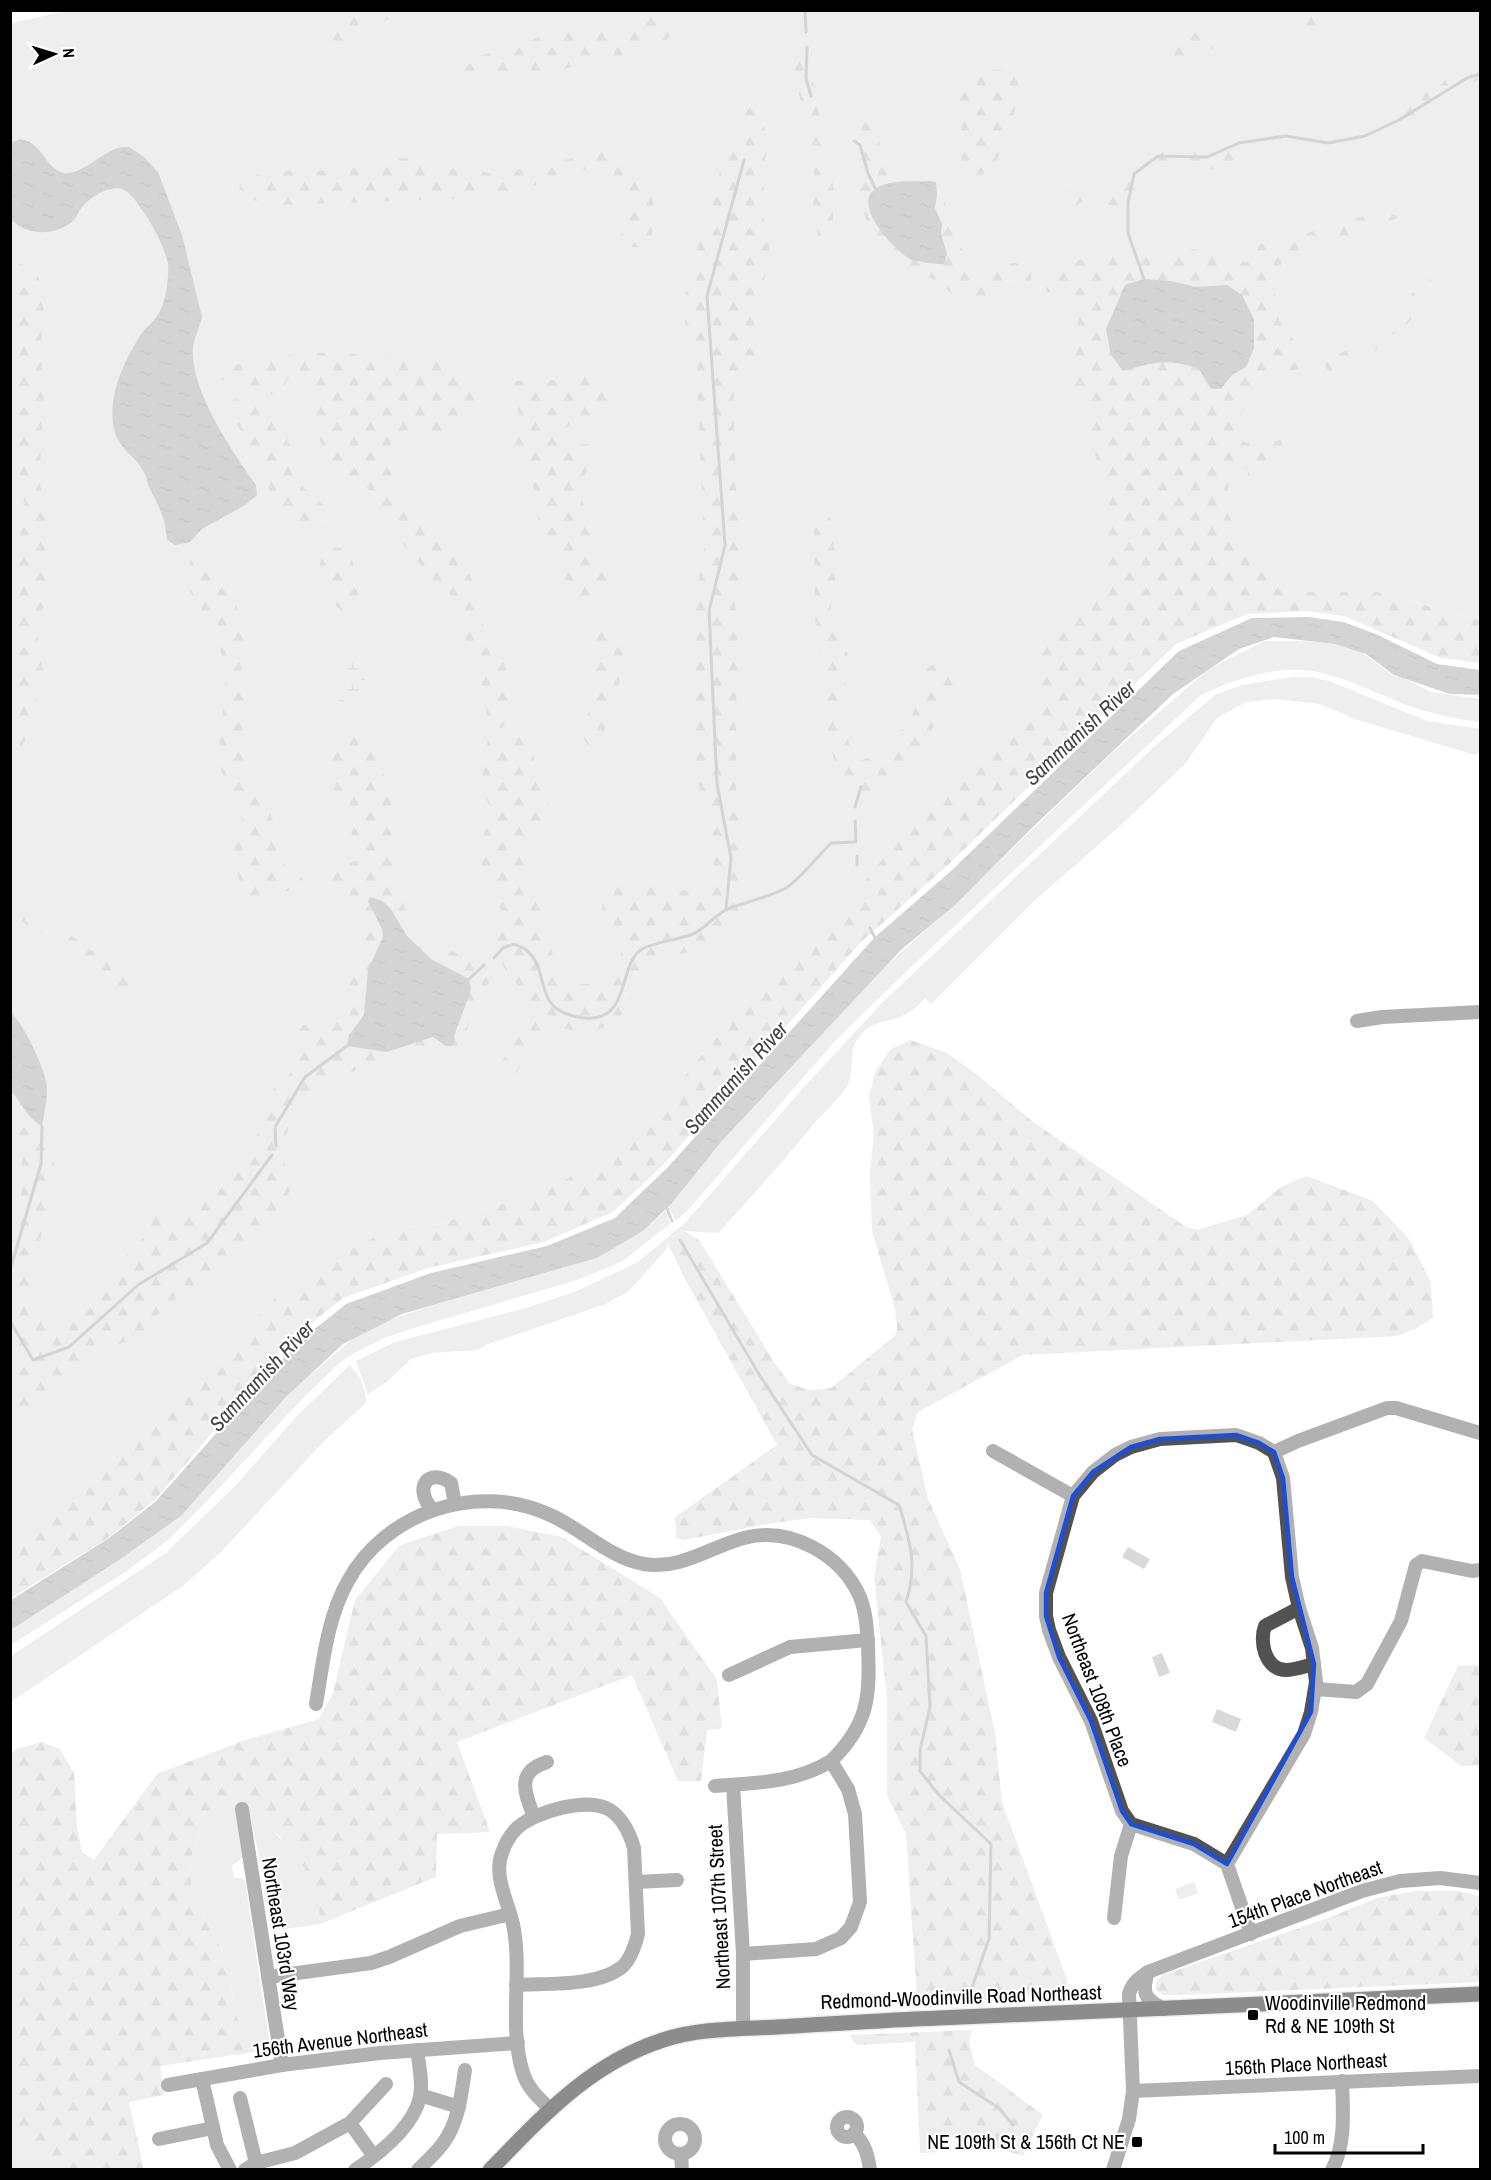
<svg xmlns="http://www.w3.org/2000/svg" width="1491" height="2180" font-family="'Archivo Narrow',sans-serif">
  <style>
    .green { fill: #d9d9d9 }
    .forest { fill: url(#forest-firs) }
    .wetland { fill: url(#wetland-marsh) }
    .water { fill: url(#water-ripples) }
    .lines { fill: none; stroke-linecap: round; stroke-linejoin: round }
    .stream { stroke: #a0a0a0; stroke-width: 3 }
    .major-casing { stroke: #dbdbdb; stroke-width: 18 }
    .minor { stroke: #525252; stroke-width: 14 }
    .major { stroke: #000; stroke-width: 15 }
    .marked { fill: none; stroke: #1d4ed8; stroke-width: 4.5; stroke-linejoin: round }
    .poi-dot { fill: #000; stroke: #fff; stroke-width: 2 }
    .labels { text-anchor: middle; stroke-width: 4.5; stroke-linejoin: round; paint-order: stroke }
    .street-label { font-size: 20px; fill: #000; stroke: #fff }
    .poi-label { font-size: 20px; fill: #000; stroke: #fff; text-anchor: start }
    .water-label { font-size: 21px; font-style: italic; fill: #414141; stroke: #fff }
  </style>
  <defs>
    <pattern id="forest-firs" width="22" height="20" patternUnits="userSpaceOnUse" patternTransform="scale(1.5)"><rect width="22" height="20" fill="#d9d9d9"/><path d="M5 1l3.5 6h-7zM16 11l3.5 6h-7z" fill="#b8b8b8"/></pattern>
    <pattern id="wetland-marsh" width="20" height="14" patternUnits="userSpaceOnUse" patternTransform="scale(1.5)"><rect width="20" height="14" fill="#d9d9d9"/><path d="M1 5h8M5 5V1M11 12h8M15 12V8" fill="none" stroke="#b8b8b8"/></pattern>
    <pattern id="water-ripples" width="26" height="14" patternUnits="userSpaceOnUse" patternTransform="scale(1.5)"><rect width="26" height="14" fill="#a0a0a0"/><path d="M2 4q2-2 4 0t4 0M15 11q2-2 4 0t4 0" fill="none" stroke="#888"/></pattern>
  </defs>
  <rect width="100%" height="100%" fill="#fff"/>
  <g class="green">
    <path d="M71 10 1480 11V620L1378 592H1229L851 898 762 980 670 1094 602 1160 545 1190 440 1224 394 1228 176 1400 96 1475 11 1538V23Z"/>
    <path d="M1264 641H1304L1335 644 1361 652 1394 676 1404 678 1431 692 1480 699V722C1455 719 1428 713 1404 704 1377 694 1350 679 1322 673 1282 663 1237 678 1201 695L896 981 834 1042 689 1209 676 1221 668 1206 716 1148 885 967 953 906 1113 752 1209 669Z"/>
    <path d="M1293 677H1312L1329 681 1427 721 1480 729V754H1472L1358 720 1320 704 1275 699 1246 702 1217 718 1185 764 1121 825 1034 901 931 1004 925 998C918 1006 911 1012 900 1017 882 1024 869 1021 857 1040 848 1053 855 1070 848 1084 839 1100 824 1112 812 1126 782 1163 750 1198 718 1233L684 1231 673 1236 664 1252 629 1291 606 1304 488 1344 477 1350 432 1353 411 1359 387 1382 368 1394 356 1361 395 1342 526 1308 577 1291 638 1262 685 1223 804 1087 883 1002 1155 746 1215 695 1242 685Z"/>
    <path d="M666 1210 670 1224 621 1262 577 1280 417 1327 384 1338 354 1353 338 1364 302 1399 207 1501 167 1541 127 1571 11 1645V1630L105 1569 181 1516 295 1388 354 1338 389 1320 431 1306 597 1258 643 1231Z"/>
    <path d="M350 1365 361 1379 367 1402 324 1441 221 1552 184 1585 11 1702V1656L166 1553 234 1487 298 1415Z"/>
    <path d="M1128 1547 1150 1559 1144 1569 1122 1557Z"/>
    <path d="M1162 1653 1170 1673 1159 1677 1152 1657Z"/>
    <path d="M1217 1709 1241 1719 1236 1732 1212 1722Z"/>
    <path d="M231 1810 238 1811 243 1857 232 1866 234 1878H242L245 1881 269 2040 267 2047 259 2048 237 2017 225 1956 192 1893 190 1860 201 1829Z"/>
    <path d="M250 1814H254C280 1837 307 1861 318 1895 320 1904 319 1915 320 1924L271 1931 262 1871Z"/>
    <path d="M1194 1882 1198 1893 1179 1900 1175 1889Z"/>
    <path d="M10 2122H11L62 2169H11Z"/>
  </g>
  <g class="forest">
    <path d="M372 11V10L433 11 410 16 404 24 387 19 348 45 336 43 325 30 328 23 340 19 346 12 370 14Z"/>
    <path d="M650 11H683L667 40 656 45 628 52 609 62 593 57 566 69 537 74 521 64 515 69 472 79 457 75 479 56 509 47 514 50 543 34 601 25 611 29 646 24Z"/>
    <path d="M1293 11 1305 15 1319 14 1322 11H1375L1361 15 1341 18C1331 30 1317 41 1300 41L1294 25Z"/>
    <path d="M1195 33 1205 38 1208 35H1216L1224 40C1216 49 1182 67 1169 61 1166 60 1164 57 1162 54L1166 45 1180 44Z"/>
    <path d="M801 42 812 45V76L834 190C829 204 835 215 833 228 832 238 827 252 821 259L817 245 818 222 813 205 814 171 811 140 794 76 793 47Z"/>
    <path d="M1480 64V79C1454 89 1434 114 1406 120L1397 115 1400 107 1425 92 1435 90 1450 76 1467 71Z"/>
    <path d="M986 68 1027 73V80L1015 88 1017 99 1011 130 993 168 976 178H966L962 165 960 103 955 85 958 74Z"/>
    <path d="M743 85 749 90 757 104 767 136 762 216 770 235 768 262 759 304 755 353 735 382 733 404 736 487 743 539 742 565 735 600 738 649 736 713V801L746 835 741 915 727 934 708 948 662 958 642 966C633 997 624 1030 585 1031 573 1031 560 1027 547 1027L513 1077H500L503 1060 518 1037 525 1011 521 989 505 969 490 944 504 927 502 910 492 899 491 880 480 862 483 836 493 812 481 789 488 737 521 738 534 754V776L546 793 550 814C532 836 520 862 529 891 532 898 539 902 541 910 549 940 550 958 568 984H595L619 966 623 943 604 930 601 889 615 882 661 884 689 892 710 887 714 867 698 780 688 697 693 607 704 554 696 340 685 324 686 285 721 168 725 143 739 138 744 114 736 94Z"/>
    <path d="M867 116C881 132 881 142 877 162 897 182 911 177 938 179L955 240 966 253 963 261 974 271 1014 263 1033 265 1030 282C1009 289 984 305 960 298 952 296 945 287 938 282 927 276 916 272 905 265 883 251 862 220 858 194 857 187 859 179 859 171 856 153 853 135 860 118Z"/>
    <path d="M1230 140 1244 150 1229 168 1206 170 1160 163 1154 152 1205 151Z"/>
    <path d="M611 146 646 173 655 211 652 234 641 247 622 248 620 239 632 195 601 168 560 173 511 197 277 205 243 198 239 186C262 163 310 173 341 170 353 169 364 162 376 160 388 158 402 158 413 159 424 160 437 168 447 172L461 165 488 173 514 172 528 164 555 163Z"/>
    <path d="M1132 181 1141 186 1142 195 1134 205 1119 206 1080 202 1071 214 1063 210 1065 192 1075 183C1093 192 1095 198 1115 191L1121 182Z"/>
    <path d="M1385 212 1401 217 1375 226 1359 236H1335L1309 251 1283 258 1279 270 1266 261 1254 245 1297 236 1364 216Z"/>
    <path d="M1194 249 1250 263 1262 270 1275 295 1279 320 1302 351V368L1265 378 1248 400 1231 434 1243 442 1262 445 1283 439 1307 446 1308 457 1289 446 1271 451 1256 476 1249 494 1248 471 1240 463 1229 467 1227 512 1245 548 1271 570 1284 592H1378L1480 620V663L1441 658 1344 616 1307 611 1247 614 1176 644 948 865 860 943 664 1164 613 1212 544 1242 428 1268 343 1298 292 1339 154 1501 108 1538 11 1598V1538L96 1475 176 1400 272 1301 348 1250 394 1228 440 1224 545 1190 602 1160 670 1094 762 980 851 898 925 807 1034 711 1040 674 1033 664 1047 640 1082 612 1102 580 1104 554 1112 513 1090 437 1084 402 1073 393 1070 368 1079 336 1077 317 1064 299 1046 291 1047 271C1069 263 1091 255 1115 253 1141 250 1167 254 1194 249Z"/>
    <path d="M20 263 37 272 44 298 41 348 44 408 41 436 40 485 47 510 50 567 44 605 37 632 43 671 30 730 18 754 16 794 21 817 11 831V722L18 715 14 636 11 623V571L18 555 25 490 18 468 15 409 18 389 17 321 15 290 10 270Z"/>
    <path d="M1432 278 1433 296 1421 307 1409 322 1388 338 1369 357 1353 366 1329 372 1324 364 1332 357 1361 344 1380 327 1400 316 1411 294Z"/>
    <path d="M307 352 400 356 441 363 485 388 474 414 447 433 419 434 404 430 390 445C391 457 391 481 397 491 407 508 426 516 439 530 455 547 482 587 479 612H465L457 600 435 582 404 545 386 521 379 499 360 482 330 461 318 437 314 409 318 390 313 381 301 377 288 379 279 394C252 396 242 391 220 378L224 363 240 364Z"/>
    <path d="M619 371 602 417 578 423 558 430 571 445 590 444 593 461 581 482 585 521 603 562 612 568V590L595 603 577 600 550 552 540 543 539 523 532 480 517 465 515 437 520 417 517 407 508 395 509 381 557 380Z"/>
    <path d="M223 390 239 400 269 405 280 410 290 427 287 441 299 459V476L303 487 330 511 329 523 319 529 303 524 270 494 265 477 231 413Z"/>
    <path d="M820 514 829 515 833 526 835 581 830 612 836 631 848 655 847 677 841 701 849 744 855 762 871 757 891 742 911 718 923 689 920 668 941 664 957 672C950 707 916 758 892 784 884 791 874 797 866 803L844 793 835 775 833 755 821 716 820 691 822 667 815 617 814 528Z"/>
    <path d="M332 547 342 548 352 559 359 601 357 614 348 617 334 604 328 582 318 569 323 555Z"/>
    <path d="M193 558C201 558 209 557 216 563 232 576 245 635 247 656L241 661 247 722 243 746 250 779 258 795 269 809 273 821 283 831 280 855 288 873 298 870 303 879 292 890 276 893 274 901 255 903 240 887 235 852V830L245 829 241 816 227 788 218 760 226 681 218 636 190 591 192 580 189 563Z"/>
    <path d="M601 617C641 637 623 671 612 703 606 719 605 734 597 749L588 746 582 736C590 712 593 687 595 662 597 644 591 633 601 617Z"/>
    <path d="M479 621C496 634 513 680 513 702 514 708 512 715 511 721L501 729 488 720 481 685 467 652 465 625Z"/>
    <path d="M361 735 375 750 390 793 395 848 391 880 401 896 408 918 422 935 441 947 461 955 480 958 490 981 471 1018 461 1045C450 1051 444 1051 434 1044L406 1050 371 1062 313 1093 300 1103 292 1118 282 1149 290 1190 279 1214 269 1222 256 1238 228 1265 188 1293 167 1304 140 1335 118 1345 100 1350 89 1359 61 1386 52 1403 27 1422 20 1433 11 1435 10 1231 21 1197 22 1155 18 1131 11 1120V1092L14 1094 29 1116 42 1127 56 1153 34 1276 32 1301 44 1321 64 1323 105 1281 134 1246 150 1233 151 1223 140 1221V1212L180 1211 215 1193 263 1126 267 1103 276 1085 291 1073 299 1047 294 1031 297 1025H325L342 1010 367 931C364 926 362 917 358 913 342 897 332 902 329 875L343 865 358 860 352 838 350 808 331 787 326 755 344 737Z"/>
    <path d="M12 904 29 912 45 924 67 931 87 948 113 961 130 977 135 1009 102 985 60 945 13 916Z"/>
    <path d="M910 1040 947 1053 971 1070 1032 1121 1186 1227 1197 1230 1247 1215 1281 1187 1307 1176 1373 1201 1409 1239 1431 1283 1433 1318 1417 1328 1397 1336 1023 1355 918 1412 912 1429 928 1499 960 1569 995 1733 1002 1802 1067 1980 1066 1993 920 2006 917 1999 906 1834 887 1796V1698L874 1578 881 1536 870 1520 811 1518 774 1523 683 1540 676 1538 675 1517 777 1445 683 1275 668 1244 673 1236 684 1231 699 1240 776 1365 790 1384 810 1390 831 1388 895 1336 897 1328 895 1309 872 1231 870 1172 874 1134 869 1097 875 1072 891 1049Z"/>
    <path d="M459 1526H507L562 1537 660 1598 717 1680 722 1728 707 1730 701 1781H678L632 1675 457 1742 490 1832 437 1834 436 1877 320 1924 318 1897 304 1867 280 1837 254 1814 231 1810 201 1829 190 1860 192 1893 225 1956 237 2017 261 2051 160 2066 164 2095 129 2102 144 2170 62 2169 11 2122 10 1755 16 1749 42 1742 60 1749 74 1773 77 1826 82 1852 94 1860 157 1774 245 1740 319 1719 333 1693 355 1600 400 1545Z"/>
    <path d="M1480 1665V1765L1461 1766 1424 1738 1458 1666Z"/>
    <path d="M1415 1891H1458L1480 1896V1982L1180 1995H1163L1155 1989 1157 1981 1163 1975 1328 1918 1377 1898Z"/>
    <path d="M972 2030 969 2042 975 2065 1043 2115 1023 2156 987 2145 939 2136 938 2152 920 2153 915 2042 856 2045 850 2035Z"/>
  </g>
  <path class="wetland" d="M357 658 364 668 365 686 347 707 340 706 339 700 346 680 349 659Z"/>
  <g class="water">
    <path d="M21 139C44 144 45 169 64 173 78 176 102 154 115 149 120 147 125 147 129 147L144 157 158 172 182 235 202 317C200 327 194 338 193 348 190 390 232 452 256 485L257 495 245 505 202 529 190 542 175 545 167 540C165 517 160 509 150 489 147 484 147 477 144 472 135 454 116 450 113 423 109 392 125 360 141 334 146 327 155 321 159 313 166 302 169 278 168 265 166 249 152 224 143 211 137 203 129 188 117 188 103 189 91 197 82 207 78 212 77 217 72 222 54 236 26 236 11 219L10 143Z"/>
    <path d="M929 181 936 182 937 195 935 208 942 224 941 233 947 254 944 264C939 265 916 261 912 260 895 252 853 206 874 190 887 179 913 182 929 181Z"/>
    <path d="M1144 279 1171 281 1196 287 1227 285 1242 295 1254 319V348L1246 367 1232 375 1221 389H1211L1199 369C1168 358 1154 362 1123 371L1111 355 1106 329 1125 285Z"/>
    <path d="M1308 617 1343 622 1376 634 1437 664 1480 670V695L1450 694 1394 675 1366 654 1335 644 1274 637 1239 649 1173 694 1034 826 955 905 901 950 721 1142 671 1204 643 1231 597 1258 402 1314 343 1344 288 1395 181 1516 116 1562 11 1630V1600L109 1538 155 1502 296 1344 346 1304 431 1273 547 1246 615 1218 668 1167 875 937 951 871 1179 651 1252 618Z"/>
    <path d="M370 897 382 901 390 908 407 936 431 959 469 979 471 990 454 1036 455 1042 451 1046H446L433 1037 387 1052 347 1046 349 1035 364 1015 368 970 383 937 382 929 368 901Z"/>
    <path d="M11 1013C24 1024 47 1072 47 1089 47 1101 44 1114 42 1127L29 1116 14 1094 11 1092Z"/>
  </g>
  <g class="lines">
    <g class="stream">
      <path d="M805 10 806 32"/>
      <path d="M807 47 806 78 811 96"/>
      <path d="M854 141 860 145 868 173 875 188"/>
      <path d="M1144 279 1128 233V203L1134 174 1158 156 1207 157 1239 143 1286 136 1328 143 1365 136 1399 120 1467 78 1480 74"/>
      <path d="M855 807 861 787"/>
      <path d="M857 865V856"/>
      <path d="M726 909 731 858 717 784 709 611 725 545 707 296 744 160"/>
      <path d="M870 928 876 940"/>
      <path d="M494 958 503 948 514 944C518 946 523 947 526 950 551 969 532 1006 573 1016 635 1032 615 961 644 948 660 941 677 940 693 934 706 928 716 913 730 908 746 902 772 896 786 888 798 881 820 854 831 843L856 842 855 821"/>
      <path d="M469 979 484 965"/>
      <path d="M276 1146 275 1127 305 1077 347 1046"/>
      <path d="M666 1206 672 1221"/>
      <path d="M680 1240 760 1376 812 1455 899 1505C910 1541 918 1565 906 1602L926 1636 930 1707 920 1750V1771L939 1795 991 1844 989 1939 969 1996"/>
      <path d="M10 1270 41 1164 42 1127"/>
      <path d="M10 1321 33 1360 69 1347 138 1285 207 1243 272 1155"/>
      <path d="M949 2050 959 2082 999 2108 1013 2125"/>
    </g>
    <g class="major-casing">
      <path id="major" d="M490 2170C543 2116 589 2064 663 2040 699 2028 740 2029 777 2027 831 2024 885 2020 939 2018 1119 2011 1300 2002 1480 1994"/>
    </g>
    <g class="minor">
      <path d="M1357 1021 1382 1017 1480 1012"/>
      <path d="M993 1451 1073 1496"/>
      <path d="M432 1509C413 1488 428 1467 451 1483L455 1504"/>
      <path d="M1299 1608 1265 1626C1259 1641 1265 1670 1286 1670 1295 1670 1306 1666 1314 1664"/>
      <path d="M729 1675 790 1647 868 1640"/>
      <path d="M1316 1689 1356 1692 1367 1684 1401 1621 1416 1565 1422 1561 1472 1571 1480 1570"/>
      <path d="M316 1704C323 1663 327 1618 348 1581 386 1512 476 1482 548 1514 581 1528 609 1558 644 1564 681 1570 710 1547 744 1538 790 1526 841 1554 860 1597 866 1612 867 1629 868 1646 870 1696 869 1724 831 1761L848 1789 855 1814 860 1902 851 1927 841 1938 816 1949 743 1954"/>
      <path d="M733 1785 743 1954V2028"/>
      <path d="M715 1786C756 1783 795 1783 831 1761"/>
      <path d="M242 1809 282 2065"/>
      <path d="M534 1817C525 1793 515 1772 547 1762"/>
      <path d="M1131 1824 1122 1811 1091 1721 1059 1657 1049 1630 1046 1616V1593L1073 1496 1093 1472 1115 1455 1131 1447 1160 1439 1236 1435 1259 1443 1274 1452 1298 1441 1387 1408H1396L1480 1433"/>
      <path d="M1131 1824 1194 1844 1227 1864"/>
      <path d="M636 1882 677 1880"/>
      <path d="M1114 1918 1121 1856 1131 1824"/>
      <path d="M1251 1934 1227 1864 1304 1734 1311 1712 1316 1682 1312 1648 1299 1608 1292 1577 1283 1478 1274 1452"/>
      <path d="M1148 1972C1141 1994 1145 1999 1164 2009"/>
      <path d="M268 1977 371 1963 389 1957 460 1926 510 1914"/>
      <path d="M516 1985C547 1983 597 1987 622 1967 631 1959 635 1946 638 1934L634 1848C630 1834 622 1818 610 1810 588 1796 533 1812 516 1829 509 1836 505 1844 502 1853 493 1875 508 1902 513 1924 523 1972 508 2026 523 2073 528 2089 539 2098 550 2109"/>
      <path d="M202 2079 217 2145 230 2170"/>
      <path d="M168 2085 282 2065 380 2053 518 2043"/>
      <path d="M1133 2091 1480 2076"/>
      <path d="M420 2095 459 2107"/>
      <path d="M240 2098 256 2163 245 2170"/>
      <circle cx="847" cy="2127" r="10"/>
      <path d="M350 2123 373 2155"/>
      <circle cx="680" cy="2139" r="15"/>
      <path d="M854 2133C865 2144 868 2155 870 2170"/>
      <path d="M159 2139 213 2128"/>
      <path d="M681 2154 682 2170"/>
      <path d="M256 2163 295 2153 350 2123 386 2084"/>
      <path d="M355 2170C379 2154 413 2127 420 2097 423 2083 419 2065 417 2050"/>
      <path d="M418 2170C427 2161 437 2152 444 2142 459 2121 461 2095 465 2070"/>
      <path d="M1113 2170 1129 2119 1133 2091 1129 1994C1132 1983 1139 1978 1148 1972L1362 1891 1400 1881 1440 1878 1480 1883"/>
      <path d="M1332 2170C1346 2144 1343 2110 1342 2081"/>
    </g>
    <use href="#major" class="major"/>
  </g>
  <path d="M0 0H1491V2180H0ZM1236 1435 1259 1443 1274 1452 1283 1478 1292 1577 1314 1664 1311 1712 1227 1864 1194 1844 1131 1824 1122 1811 1091 1721 1059 1657 1046 1616V1593L1073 1496 1093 1472 1131 1447 1160 1439Z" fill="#fff" fill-opacity=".55" fill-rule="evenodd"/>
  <path class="marked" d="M1236 1435 1259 1443 1274 1452 1283 1478 1292 1577 1314 1664 1311 1712 1227 1864 1194 1844 1131 1824 1122 1811 1091 1721 1059 1657 1046 1616V1593L1073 1496 1093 1472 1131 1447 1160 1439Z"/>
  <g class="poi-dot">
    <rect x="1247" y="2009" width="12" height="12" rx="3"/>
    <rect x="1131" y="2136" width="12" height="12" rx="3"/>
  </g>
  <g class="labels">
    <g class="street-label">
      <text transform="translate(1097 1690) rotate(69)" y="7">Northeast 108th Place</text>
      <text transform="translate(1305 1894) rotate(-20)" y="7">154th Place Northeast</text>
      <text transform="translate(719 1907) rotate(-93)" y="7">Northeast 107th Street</text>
      <text transform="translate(281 1934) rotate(81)" y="7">Northeast 103rd Way</text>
      <text transform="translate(961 1997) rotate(-2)" y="7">Redmond-Woodinville Road Northeast</text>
      <text transform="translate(340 2040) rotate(-7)" y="7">156th Avenue Northeast</text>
      <text transform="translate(1306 2064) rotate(-3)" y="7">156th Place Northeast</text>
    </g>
    <g class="poi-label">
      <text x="1265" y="2010">Woodinville Redmond<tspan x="1265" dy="23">Rd &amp; NE 109th St</tspan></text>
      <text x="1125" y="2149" text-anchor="end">NE 109th St &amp; 156th Ct NE</text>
    </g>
    <g class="water-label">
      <text transform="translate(1080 733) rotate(-43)" y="7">Sammamish River</text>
      <text transform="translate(736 1078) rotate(-48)" y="7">Sammamish River</text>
      <text transform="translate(262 1376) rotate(-47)" y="7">Sammamish River</text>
    </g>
  </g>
  <rect width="1491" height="2180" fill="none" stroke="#000000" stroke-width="24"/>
  <g transform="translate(54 54) rotate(86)" stroke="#ffffff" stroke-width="4.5" paint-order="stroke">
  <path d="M0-4.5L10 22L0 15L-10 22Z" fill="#000000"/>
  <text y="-9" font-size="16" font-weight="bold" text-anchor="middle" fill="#000000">N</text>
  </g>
  <path d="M1275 2144v9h148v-9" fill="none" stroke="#000000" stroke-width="3"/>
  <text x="1284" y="2144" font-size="18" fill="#000000" stroke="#ffffff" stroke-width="4.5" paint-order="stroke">100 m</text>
</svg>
